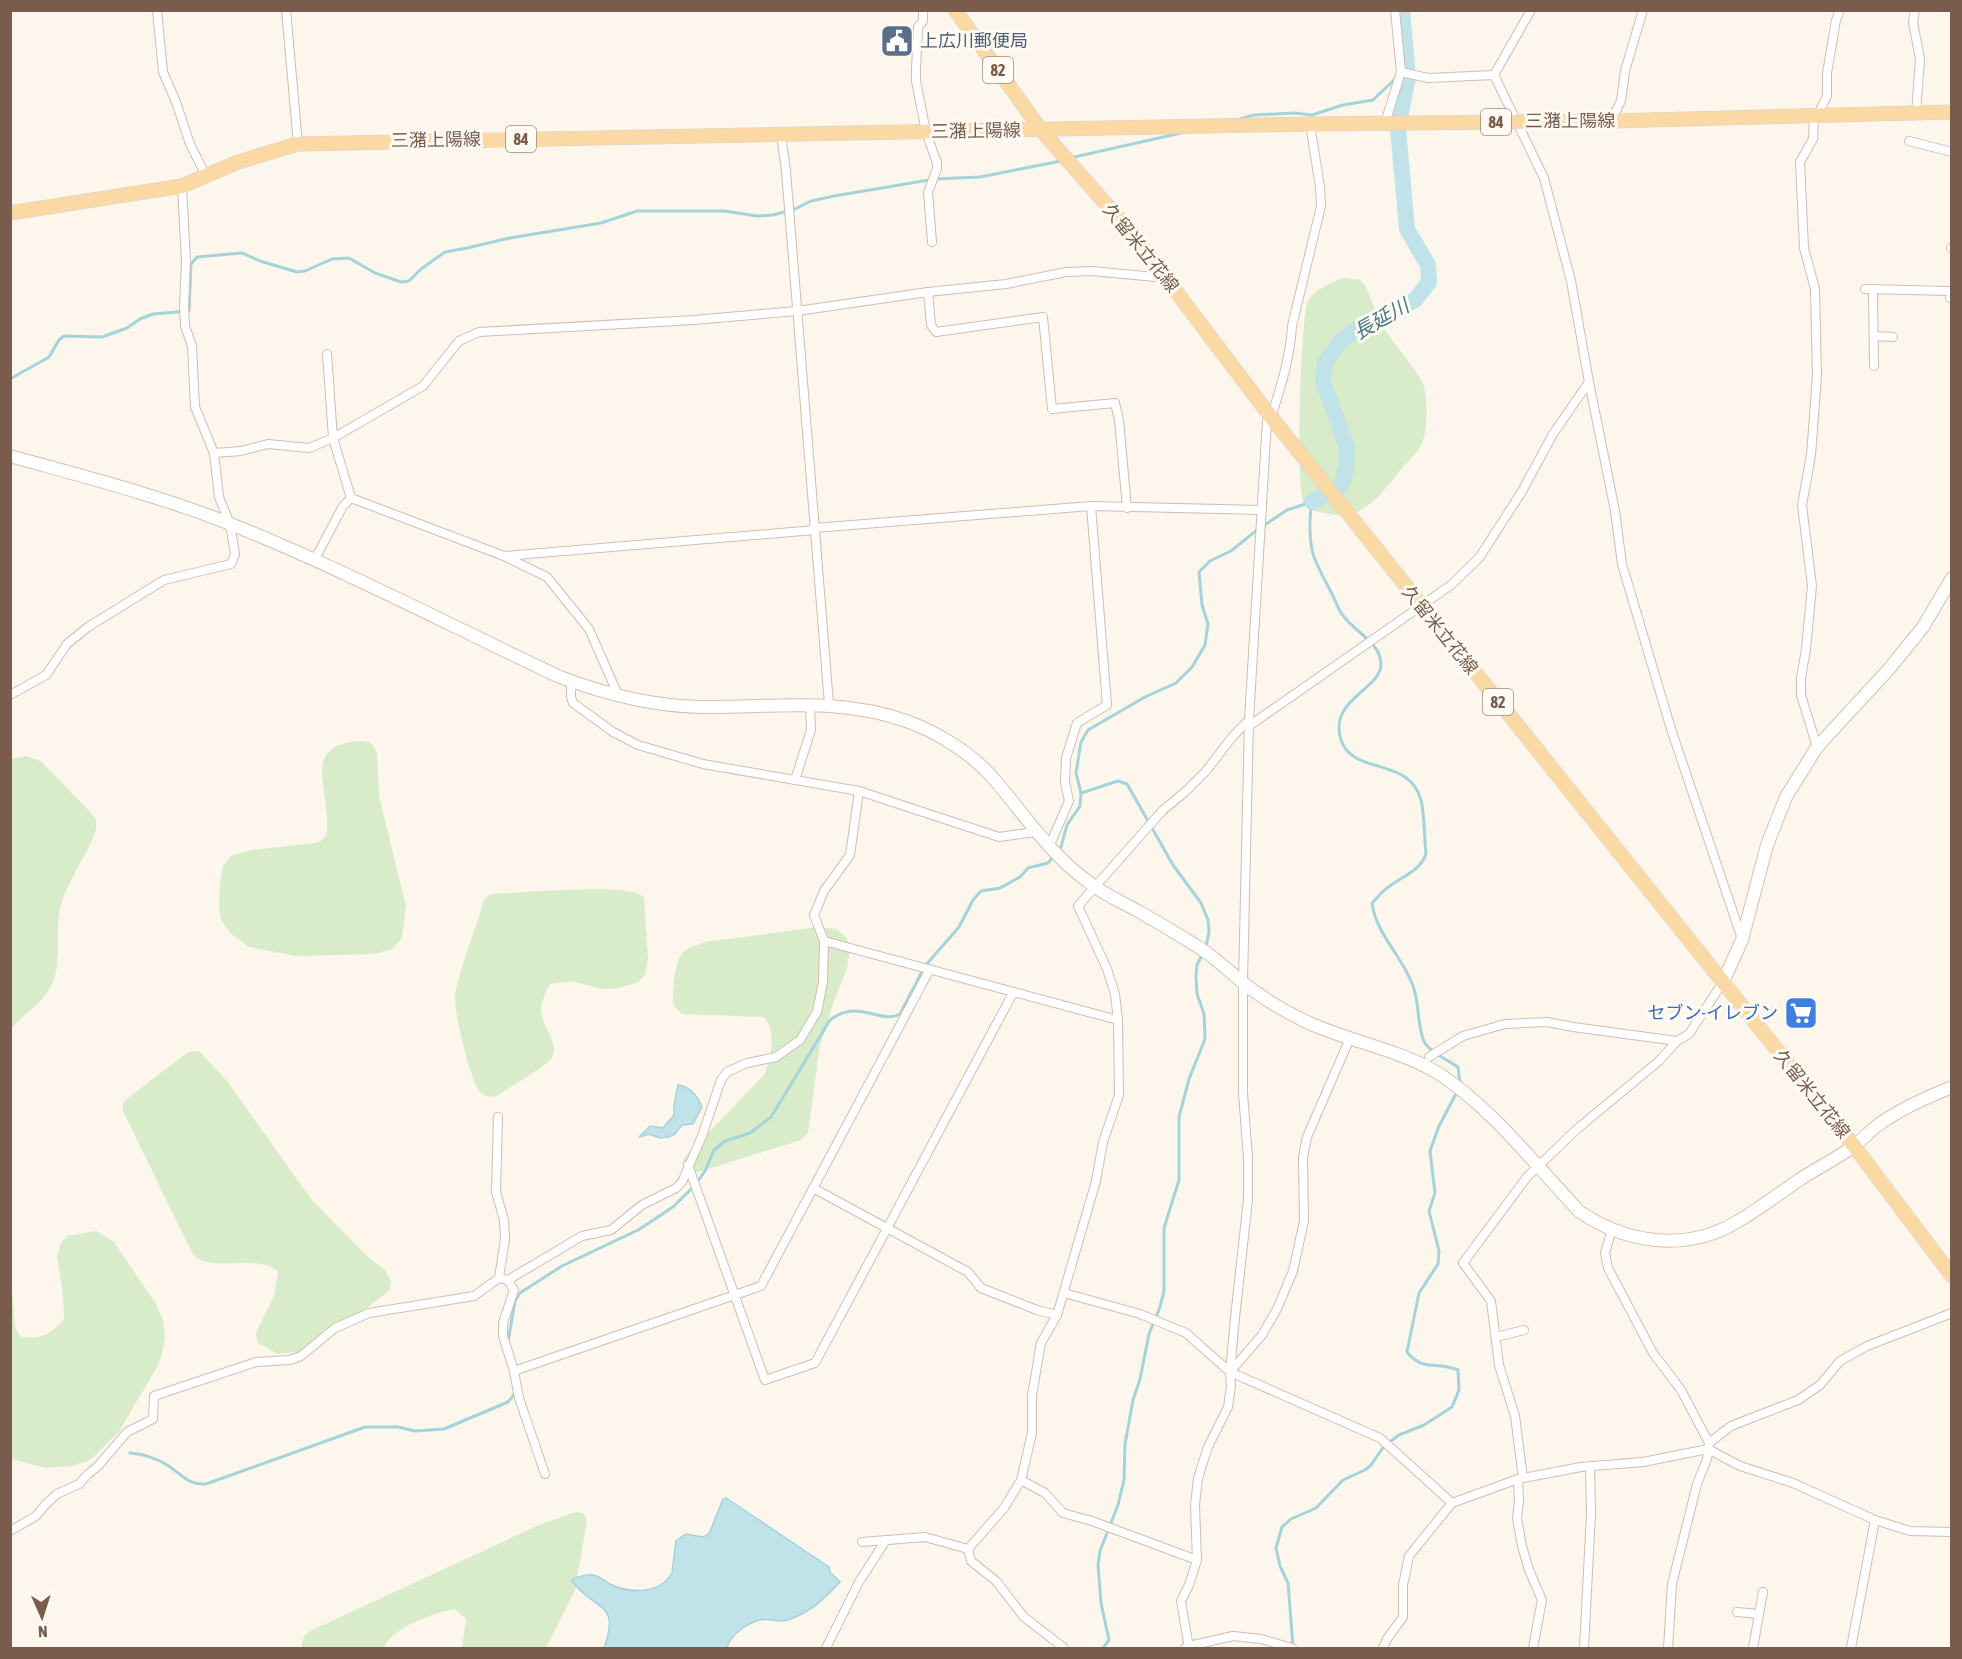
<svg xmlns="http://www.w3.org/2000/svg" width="1962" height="1659" font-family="'Asap Condensed','Noto Sans JP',sans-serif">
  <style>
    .green { fill: #d8ecc9 }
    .water { fill: #bfe3e8; stroke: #a5d3da; stroke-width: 1.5 }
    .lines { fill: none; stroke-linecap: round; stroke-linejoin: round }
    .stream { stroke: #a5d3da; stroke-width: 3 }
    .river { stroke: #bfe3e8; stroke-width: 16 }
    .street-casing { stroke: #d1beb0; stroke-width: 10 }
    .secondary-casing { stroke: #d6c0b0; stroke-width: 14 }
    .primary-casing { stroke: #dad1cd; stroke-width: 15 }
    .street { stroke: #fff; stroke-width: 8 }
    .secondary { stroke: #fff; stroke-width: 12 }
    .primary { stroke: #fbd9a5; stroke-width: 14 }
    .labels { text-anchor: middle; stroke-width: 6; stroke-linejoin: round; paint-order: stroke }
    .shield { fill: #fffaf3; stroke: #a28b7f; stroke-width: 1.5 }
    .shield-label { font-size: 16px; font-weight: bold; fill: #7a5c4d }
    .service-label { font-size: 18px; fill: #4e5e75; stroke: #fffaf3; text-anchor: start }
    .street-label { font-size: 18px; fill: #7a5c4d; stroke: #fffaf3 }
    .shop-label { font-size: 18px; fill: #366cbe; stroke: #fffaf3; text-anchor: end }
    .water-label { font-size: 20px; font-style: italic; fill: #437c86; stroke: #fffaf3 }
  </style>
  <rect width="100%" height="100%" fill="#fdf6ec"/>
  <g class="green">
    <path d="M1343 278 1360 280 1365 285C1372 301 1378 319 1388 334 1397 349 1423 375 1425 391 1427 407 1428 431 1421 445 1417 454 1410 459 1404 466 1380 493 1366 523 1324 513 1317 512 1308 510 1304 504 1295 490 1301 323 1307 304 1312 289 1330 284 1343 278Z"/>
    <path d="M358 741 369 742 374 746 377 753 379 796 406 906 402 938 392 949 375 954 296 956 249 947 230 933 221 920 219 907 220 885 223 866 231 856 251 850 315 843C318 842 321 841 323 839 328 834 327 827 327 821 327 784 304 746 358 741Z"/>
    <path d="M26 756 41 761 91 813 96 819V830C88 853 73 873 64 896 51 926 66 961 49 990 39 1006 22 1015 11 1029V759Z"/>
    <path d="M560 890C578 890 632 886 644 897L648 959 645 975 638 982 620 988 602 989 571 981 550 984C546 992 541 1002 541 1011 542 1027 561 1046 551 1059 545 1067 507 1089 496 1096 490 1097 485 1097 480 1092 470 1080 453 1009 455 994 460 969 473 935 481 910L484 900 491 894Z"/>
    <path d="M817 927 836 929 847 938 850 949 847 969 834 1001 820 1045 808 1133 801 1140 699 1172H685L683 1159 764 1075C771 1058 777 1031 764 1017L682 1014C681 1013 675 1008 675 1007 670 999 675 963 681 955 686 947 698 945 706 942Z"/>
    <path d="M193 1051 200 1052 227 1081 311 1199 368 1257 385 1270 391 1281 390 1290 311 1351 277 1354 257 1342 256 1333 274 1296 278 1271C253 1253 216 1274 193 1255L123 1111V1103L128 1098 188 1052Z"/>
    <path d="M96 1231 114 1242 156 1304 163 1320 165 1338 162 1354 156 1369 118 1433 90 1460 72 1466 45 1468 12 1459 10 1458 11 1277 15 1327 21 1337C41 1339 51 1335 64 1319L63 1295 57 1256 61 1243 67 1236Z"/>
    <path d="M576 1512 583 1513 587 1520 575 1590 546 1648H462L466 1619 454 1609C435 1613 390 1628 384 1648H301L304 1636 310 1631 539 1525Z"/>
  </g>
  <g class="water">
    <path d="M678 1085C689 1086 698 1096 702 1107L693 1124 682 1125 675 1134 669 1137 660 1138 649 1134 639 1137 650 1126 663 1128 674 1115V1105Z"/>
    <path d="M726 1498 829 1567 830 1572 840 1582C825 1598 810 1613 788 1620 779 1623 770 1618 760 1620 747 1623 730 1635 727 1648H604C621 1601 595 1612 572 1581L574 1578C580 1577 587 1574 593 1575 600 1576 605 1581 610 1584 630 1594 660 1594 672 1573L676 1541 686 1534 703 1537 709 1534 723 1499Z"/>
  </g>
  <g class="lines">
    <g class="stream">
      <path d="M1240 119 1254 115 1295 113 1312 115 1343 105 1373 100 1395 79 1408 77"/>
      <path d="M1070 158 1181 133"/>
      <path d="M10 379 49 357 59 340 64 336 102 337 127 328 140 319 153 314 189 311 191 264 197 257 242 253 260 261 297 272 305 271 332 259 349 258 375 273 401 282 409 281 421 269 445 252 467 248 510 238 601 223 637 211H725L757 216 773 215 795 209 811 201 834 196 935 179 980 177 1061 161"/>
      <path d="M1312 502C1309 516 1309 543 1314 557 1319 570 1326 582 1332 594 1336 602 1339 612 1345 618 1356 632 1381 644 1381 664 1381 690 1328 699 1341 740 1353 776 1409 756 1421 800 1425 816 1424 837 1426 854 1420 871 1403 876 1390 886 1383 890 1378 897 1372 903 1376 935 1405 959 1414 989 1419 1003 1418 1033 1425 1043 1431 1053 1448 1060 1458 1067L1460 1083"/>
      <path d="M1263 526 1287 510 1312 502"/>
      <path d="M1081 793 1118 781 1127 784 1173 865 1201 903 1208 920 1209 932 1206 947"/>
      <path d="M1057 852 1061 847 1067 825 1080 806 1081 793 1076 773 1081 742 1088 730 1145 697 1176 683 1192 667 1205 645 1208 624 1202 605 1199 572 1210 561 1231 551 1257 530"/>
      <path d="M508 1342 515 1301 520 1293 562 1266 638 1230 658 1217 674 1206 696 1184 705 1171 714 1150 725 1141 750 1133 771 1117 830 1020C859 998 879 1025 900 1014L925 966 959 927 973 900 981 891 1000 888 1020 877 1028 868 1048 863 1053 857"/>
      <path d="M130 1453C143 1454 156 1458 167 1465 182 1474 187 1485 206 1484L365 1427H398L415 1431 444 1429 508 1402 516 1392"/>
      <path d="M1293 1647 1288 1583 1280 1566 1276 1548 1282 1527 1291 1519 1316 1508 1343 1480 1365 1470 1371 1465 1384 1446 1399 1435 1424 1425 1452 1407 1459 1390 1458 1370C1435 1360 1424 1373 1407 1352L1419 1293 1438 1264 1439 1251 1429 1211 1435 1193 1430 1151 1439 1126 1457 1092"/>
      <path d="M1103 1648 1109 1640 1101 1603 1098 1565 1100 1551 1118 1505 1124 1480 1125 1444 1133 1400 1140 1379 1149 1334 1160 1307 1164 1291V1228L1179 1180V1117L1189 1079 1205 1039 1204 1014 1197 994 1196 976 1197 965 1203 953"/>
    </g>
    <path class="river" d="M1312 502 1341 486 1346 470 1347 447 1323 382 1325 362 1340 342 1355 330 1415 300 1429 282 1428 265 1407 229 1398 128 1408 77 1402 10"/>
    <g class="street-casing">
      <g id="street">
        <path d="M157 10 163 72 176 102 190 144 206 176"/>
        <path d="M286 10 298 144"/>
        <path d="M923 10V21L918 27 916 69V81L926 132 937 163V169L928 192 932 242"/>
        <path d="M1915 10 1913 22 1920 59 1916 113"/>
        <path d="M1401 72 1428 78 1494 75"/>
        <path d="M1494 75 1544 178 1571 281 1589 382 1615 511 1622 564 1671 729 1742 939"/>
        <path d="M1494 75 1531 10"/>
        <path d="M1814 116 1813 139 1800 162 1804 248 1815 289 1817 376 1811 455 1802 505 1812 586 1806 649 1801 678V695L1817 747"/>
        <path d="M1817 116 1827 96V73L1836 20 1840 10"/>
        <path d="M1611 121 1621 101 1625 71 1643 10"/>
        <path d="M1385 123 1401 72 1395 10"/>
        <path d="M781 134 786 171 829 704"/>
        <path d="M1909 141 1952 152"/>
        <path d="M1951 248H1952"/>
        <path d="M1865 289 1950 291"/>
        <path d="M1873 289 1874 366"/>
        <path d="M928 292 931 325 936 332 1043 317 1052 409 1115 403 1119 420 1127 508"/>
        <path d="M1950 298H1952"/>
        <path d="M1874 336 1893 337"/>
        <path d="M327 354 333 438 351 498 504 556 547 577 589 629 619 697"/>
        <path d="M214 453 241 451 268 444 309 448 333 438 423 386 459 341 479 332 694 320 797 311 928 292 1006 284 1066 272 1092 271 1155 277 1164 275"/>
        <path d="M814 528 1091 506 1262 510"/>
        <path d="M504 556 815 530"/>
        <path d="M315 559 343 506 351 498"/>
        <path d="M571 682V697L573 703 613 732 638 745 703 764 859 791 999 837 1035 832"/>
        <path d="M10 695 46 675 67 644 88 627 164 580 231 564 235 554 230 524 219 497 214 453 195 407 192 346 185 326 184 306 186 262 182 186"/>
        <path d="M1249 726 1451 585 1479 558 1521 493 1553 434 1589 382"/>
        <path d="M795 780 811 730 810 705"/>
        <path d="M1049 847 1069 801 1065 782 1066 758 1077 723 1107 705 1091 506"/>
        <path d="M824 941 1118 1020"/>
        <path d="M1429 1057 1463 1036 1505 1024 1547 1022 1573 1027 1677 1041"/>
        <path d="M688 1165 765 1380 815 1363 1013 993"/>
        <path d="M813 1188 968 1272 981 1288 1037 1310 1057 1315"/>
        <path d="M1612 1229 1605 1253 1608 1268 1653 1353 1681 1390 1709 1443 1707 1459 1697 1484 1672 1584 1668 1648"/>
        <path d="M499 1278 508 1280 582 1236 611 1230 642 1205 676 1188 682 1182 702 1136 721 1080 727 1072 747 1063 776 1057 800 1040 817 1012 823 982 824 941 814 915 824 891 850 855 859 791"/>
        <path d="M508 1280 514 1290 503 1323V1336L514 1371 519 1398 545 1474"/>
        <path d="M1064 1293 1140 1314 1186 1333 1230 1372 1380 1438 1452 1503"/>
        <path d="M1496 1337 1524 1330"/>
        <path d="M514 1371 761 1286 930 969"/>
        <path d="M1230 1372 1262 1335 1277 1309 1293 1271 1304 1221 1303 1157 1307 1137 1350 1038"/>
        <path d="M1709 1443 1731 1426 1798 1400 1820 1385 1840 1361 1867 1346 1952 1313"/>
        <path d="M1523 1478 1515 1416 1499 1365 1491 1301 1463 1263 1527 1177 1577 1129 1659 1061 1677 1041 1689 1034 1723 982"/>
        <path d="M1518 1479 1519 1501 1517 1518 1522 1546 1529 1570 1542 1600 1533 1648"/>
        <path d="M1021 1480 1045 1493 1063 1513 1092 1521 1197 1560"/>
        <path d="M10 1531 36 1516 46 1504 57 1494 79 1484 88 1474 98 1466 127 1432 153 1419 154 1396 256 1362 290 1360 301 1356 335 1328 369 1313 474 1296 499 1278 505 1239 504 1220 496 1192 498 1117"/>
        <path d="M862 1542 925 1537 968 1549"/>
        <path d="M968 1549 1004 1508 1021 1480 1032 1433V1395L1041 1343 1057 1315 1096 1181 1103 1142 1119 1095 1118 1020 1115 994 1107 969 1078 906 1163 810 1184 793 1206 771 1233 736 1249 720"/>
        <path d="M968 1549 971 1561 996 1581 1024 1617 1064 1648"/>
        <path d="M1737 1612 1759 1614"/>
        <path d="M826 1648 859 1582 886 1540"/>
        <path d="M1185 1648 1189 1646 1233 1636 1261 1639 1292 1648"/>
        <path d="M1189 1648 1181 1601 1189 1585 1197 1560 1195 1505 1198 1478 1208 1447 1228 1407 1231 1386 1230 1372 1235 1318 1248 1199V1158L1243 1093V982L1249 720 1267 421 1271 417C1281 387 1290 358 1292 326L1321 206 1320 187 1310 124"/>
        <path d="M1383 1648 1387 1639 1403 1617V1585L1409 1556 1452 1503 1518 1479 1581 1467 1643 1462 1708 1449 1740 1466 1793 1483 1875 1520 1910 1531 1952 1532"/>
        <path d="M1584 1648 1591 1514 1590 1466"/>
        <path d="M1753 1648 1763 1592"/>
        <path d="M1851 1648 1875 1520"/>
      </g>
    </g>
    <g class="secondary-casing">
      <g id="secondary">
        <path d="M10 456C85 477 161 496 233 525 345 570 451 626 560 677 605 694 652 706 700 707 773 708 839 696 909 722 939 733 972 754 993 778 1026 816 1049 854 1091 884 1105 895 1122 902 1138 911 1159 923 1179 935 1200 948 1215 958 1228 970 1242 982 1262 998 1286 1012 1309 1023 1349 1041 1400 1050 1438 1073 1492 1108 1535 1165 1580 1212 1626 1243 1685 1252 1735 1223 1756 1211 1776 1196 1796 1182 1815 1169 1836 1159 1854 1146 1863 1139 1870 1131 1878 1125 1900 1109 1927 1097 1952 1087"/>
        <path d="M1723 982 1742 940 1767 845 1786 797 1817 747 1889 669 1923 627 1952 578"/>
      </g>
    </g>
    <g class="primary-casing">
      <g id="primary">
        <path d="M955 10 1041 130 1134 236 1271 417 1854 1146 1952 1276"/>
        <path d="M10 213 182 186 238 162 298 144 1310 124 1611 121 1952 112"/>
      </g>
    </g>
    <use href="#street" class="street"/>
    <use href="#secondary" class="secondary"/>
    <use href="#primary" class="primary"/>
  </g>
  <defs>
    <g id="civic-square" transform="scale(1.725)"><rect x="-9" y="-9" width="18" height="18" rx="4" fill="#5c6f8a" stroke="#fffaf3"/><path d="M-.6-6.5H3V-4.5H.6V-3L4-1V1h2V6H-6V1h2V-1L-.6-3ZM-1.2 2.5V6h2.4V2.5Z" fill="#fff"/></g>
    <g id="supermarket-square" transform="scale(1.725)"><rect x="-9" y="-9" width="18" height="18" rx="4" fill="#3f7fe0" stroke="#fffaf3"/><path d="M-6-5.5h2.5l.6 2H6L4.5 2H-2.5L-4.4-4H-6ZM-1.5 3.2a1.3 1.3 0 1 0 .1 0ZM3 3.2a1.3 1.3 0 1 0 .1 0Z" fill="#fff"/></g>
  </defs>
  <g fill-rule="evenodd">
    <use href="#civic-square" x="897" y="41"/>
    <use href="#supermarket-square" x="1801" y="1013"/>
  </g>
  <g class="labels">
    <g class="shield">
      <rect x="983" y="57" width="30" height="26" rx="4.5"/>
      <rect x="1481" y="109" width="30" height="26" rx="4.5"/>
      <rect x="506" y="126" width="30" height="26" rx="4.5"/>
      <rect x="1483" y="689" width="30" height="26" rx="4.5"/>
    </g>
    <g class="shield-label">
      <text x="998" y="76">82</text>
      <text x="1496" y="128">84</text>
      <text x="521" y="145">84</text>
      <text x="1498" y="708">82</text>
    </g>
    <g class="service-label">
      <text x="920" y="47">上広川郵便局</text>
    </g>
    <g class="street-label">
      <text x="1570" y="127">三潴上陽線</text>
      <text transform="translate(976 131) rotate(-1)" y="6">三潴上陽線</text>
      <text transform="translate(436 140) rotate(-1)" y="6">三潴上陽線</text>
      <text transform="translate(1141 248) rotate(51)" y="6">久留米立花線</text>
      <text transform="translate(1440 630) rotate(51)" y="6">久留米立花線</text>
      <text transform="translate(1812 1094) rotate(51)" y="6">久留米立花線</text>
    </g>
    <g class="shop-label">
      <text x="1778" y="1019">セブン-イレブン</text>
    </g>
    <g class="water-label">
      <text transform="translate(1381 319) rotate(-30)" y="7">長延川</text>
    </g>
  </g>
  <rect width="1962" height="1659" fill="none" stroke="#7a5c4d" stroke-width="24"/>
  <g transform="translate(42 1617) rotate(177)" stroke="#fffaf3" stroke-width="4.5" paint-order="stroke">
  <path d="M0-4.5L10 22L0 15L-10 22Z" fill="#7a5c4d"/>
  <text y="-9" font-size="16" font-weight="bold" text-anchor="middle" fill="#7a5c4d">N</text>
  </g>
</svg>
